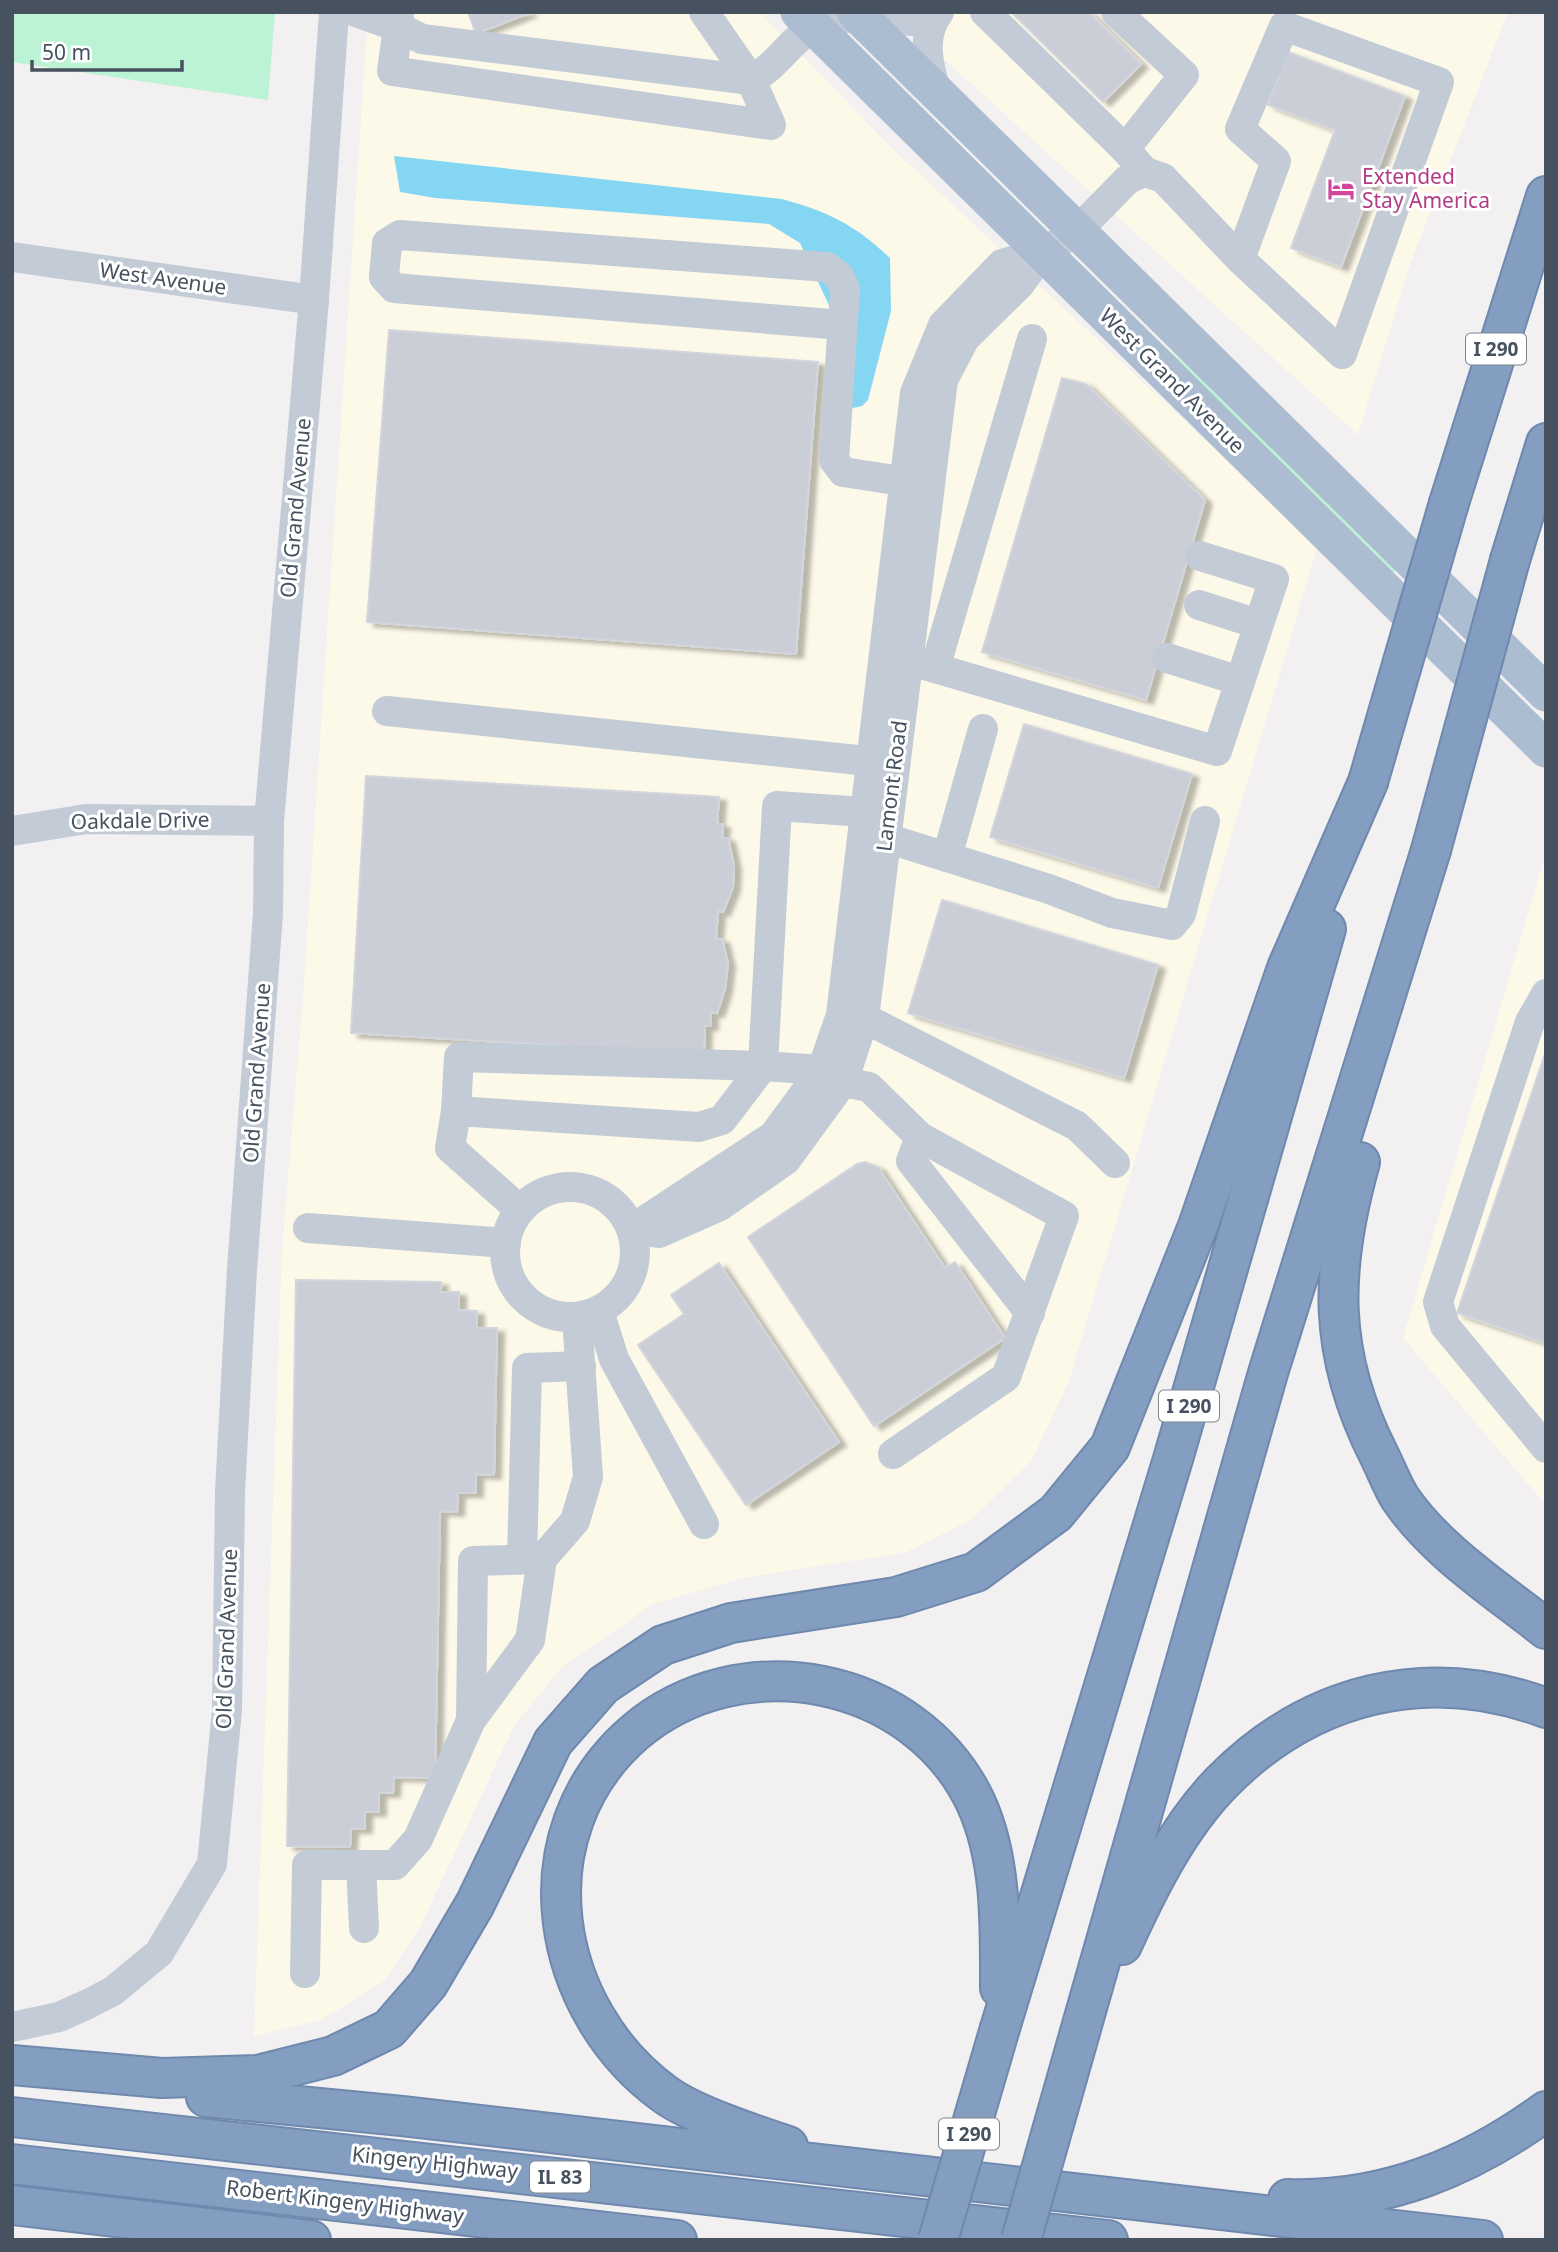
<svg xmlns="http://www.w3.org/2000/svg" width="1558" height="2252" font-family="'Noto Sans',sans-serif">
  <style>
    .commercial { fill: #fdf9e9 }
    .green { fill: #bbf3d4 }
    .water { fill: #85d6f3 }
    .building { fill: #cbced6; stroke: #d3d5dc; stroke-width: 2; filter: url(#shadow) }
    .lines { fill: none; stroke-linecap: round; stroke-linejoin: round }
    .highway-casing { stroke: #6f89ae; stroke-width: 42 }
    .minor { stroke: #c2cbd6; stroke-width: 30 }
    .major { stroke: #adbdd1; stroke-width: 37 }
    .highway { stroke: #849ec2; stroke-width: 38 }
    .highway-bridge-casing { stroke: #6f89ae; stroke-width: 42; stroke-linecap: butt }
    .highway-bridge { stroke: #849ec2; stroke-width: 38 }
    .labels { text-anchor: middle; stroke-width: 6; stroke-linejoin: round; paint-order: stroke }
    .shield { fill: #fff; stroke: #7e868f; stroke-width: 2 }
    .shield-label { font-size: 19px; font-weight: bold; fill: #46525f }
    .hotel-label { font-size: 21px; fill: #b23c85; stroke: #fff; text-anchor: start }
    .street-label { font-size: 21px; fill: #46525f; stroke: #fff }
  </style>
  <defs>
    <filter id="shadow"><feDropShadow dx="7" dy="4" stdDeviation="2" flood-color="#0004"/></filter>
  </defs>
  <rect width="100%" height="100%" fill="#f2f0f0"/>
  <g class="commercial">
    <path d="M368 12H759L895 151 1318 545 1069 1381 1032 1460 972 1519 907 1552 743 1578 653 1604 561 1668 514 1726 421 1925 384 1981 321 2020 254 2036 282 1250 303 998Z"/>
    <path d="M892 12H1508L1410 264 1358 435Z"/>
    <path d="M1546 852V1505L1403 1338Z"/>
  </g>
  <g class="green">
    <path d="M12 12H275L268 100 12 62Z"/>
    <path d="M1136 322 1245 415 1399 566 1390 578Z"/>
  </g>
  <path class="water" d="M394 156 782 199C829 212 855 225 890 258L891 311 868 400 862 406 844 410 841 331 800 243 769 224 435 198 400 192Z"/>
  <g class="building">
    <path d="M468 12H531L476 34Z"/>
    <path d="M1011 12H1089L1141 64 1103 102Z"/>
    <path d="M1288 52 1405 96 1341 267 1291 248 1335 130 1268 105Z"/>
    <path d="M389 330 818 362 796 654 367 622Z"/>
    <path d="M1062 378 1086 384 1205 500 1146 700 982 652Z"/>
    <path d="M1024 724 1192 774 1158 888 990 837Z"/>
    <path d="M366 776 719 797 717 824H723L722 838H728L734 866 733 887 723 912 718 911 716 939H722L728 963 725 989 717 1013 711 1012V1026H705L704 1054 351 1033Z"/>
    <path d="M942 900 1158 965 1124 1078 908 1013Z"/>
    <path d="M1546 1051V1343L1457 1313Z"/>
    <path d="M865 1162 878 1167 945 1268 955 1262 1005 1338 874 1426 748 1237 857 1164Z"/>
    <path d="M719 1263 839 1442 746 1505 638 1345 684 1314 671 1295Z"/>
    <path d="M296 1280 441 1282V1292H459V1310L477 1311V1328H497L494 1475 476 1474V1493H458L457 1512 440 1511 435 1778 394 1777 393 1793H379V1812H365V1829H351L350 1847 287 1846Z"/>
  </g>
  <g class="lines">
    <g class="highway-casing">
      <g id="highway">
        <path d="M1449 503 1546 196"/>
        <path d="M1510 560 1546 443"/>
        <path d="M1360 1162C1330 1269 1327 1353 1379 1455 1386 1469 1392 1485 1400 1498 1436 1551 1497 1590 1546 1629"/>
        <path d="M1122 1945C1148 1888 1178 1827 1222 1782 1311 1692 1428 1664 1546 1708"/>
        <path d="M1000 2028 1173 1459 1326 929"/>
        <path d="M1080 2032 1268 1373 1431 850"/>
        <path d="M12 2065 162 2078 258 2075 333 2056 389 2029 428 1984 475 1904 553 1742 603 1685 663 1645 731 1623 896 1597 976 1572 1056 1513 1110 1447 1198 1226 1287 968 1368 782"/>
        <path d="M206 2097 402 2116 1483 2240"/>
        <path d="M12 2117 1108 2240"/>
        <path d="M788 2146C755 2135 694 2115 666 2095 549 2011 518 1834 634 1733 740 1642 916 1675 976 1803 1002 1860 1000 1926 1000 1988"/>
        <path d="M12 2164 677 2240"/>
        <path d="M1288 2199C1385 2202 1469 2167 1546 2111"/>
        <path d="M12 2205 311 2240"/>
      </g>
    </g>
    <g class="minor">
      <path d="M356 12 398 27 392 71 771 125 751 80C776 67 790 41 813 27 844 9 897 22 932 22"/>
      <path d="M399 12 398 27 422 39 751 80"/>
      <path d="M704 12 751 80"/>
      <path d="M985 12 1125 149"/>
      <path d="M1116 12 1184 75 1125 149 1145 172 1163 178 1240 259 1342 354 1439 82 1284 26 1240 129 1276 161 1240 259"/>
      <path d="M936 91C928 64 921 36 939 12"/>
      <path d="M12 257 314 300"/>
      <path d="M842 325 394 288 384 277 387 243 400 235 827 267 839 276 845 289 834 460 843 472 928 485"/>
      <path d="M1199 605 1258 624"/>
      <path d="M1167 658 1240 681"/>
      <path d="M890 660H908L1217 751 1274 579 1200 556"/>
      <path d="M935 668 1032 339"/>
      <path d="M387 711 887 763"/>
      <path d="M865 812 777 806 763 1066 822 1070 843 1082 869 1087 920 1137 1064 1216 1006 1377 893 1454"/>
      <path d="M12 831 86 819 269 821"/>
      <path d="M886 838 1049 889 1112 913 1172 925 1181 914 1205 821"/>
      <path d="M947 857 983 729"/>
      <path d="M1546 994 1530 1022 1438 1302 1445 1326 1546 1448"/>
      <path d="M845 1016 864 1018 1077 1126 1115 1163"/>
      <path d="M456 1111 459 1057 763 1066"/>
      <path d="M920 1137 911 1161 1030 1313"/>
      <circle cx="570" cy="1252" r="65"/>
      <path d="M520 1210 450 1148 456 1111 699 1127 722 1120 763 1066"/>
      <path d="M308 1228 506 1243"/>
      <path d="M632 1229 773 1136 822 1070 841 1015 915 393 943 325 1002 264 1042 253 1077 231 1128 179 1145 172"/>
      <path d="M639 1230 659 1233 720 1206 786 1160 843 1082 864 1018 943 380 965 338 1020 284 1042 253"/>
      <path d="M599 1311 614 1359 704 1524"/>
      <path d="M522 1559 527 1368 581 1366"/>
      <path d="M471 1720 473 1561 541 1559"/>
      <path d="M361 1865 364 1928"/>
      <path d="M305 1973 307 1865H395L418 1839 471 1720 530 1640 542 1559 575 1521 588 1477 577 1318"/>
      <path d="M12 2027 59 2017 88 2004 113 1991 159 1953 212 1864 227 1710 230 1492 242 1270 268 913 269 821 314 300 334 12"/>
    </g>
    <g class="major">
      <path d="M799 12 1546 749"/>
      <path d="M855 12 1546 693"/>
    </g>
    <use href="#highway" class="highway"/>
    <g class="highway-bridge-casing">
      <g id="highway-bridge">
        <path d="M1368 782 1449 503"/>
        <path d="M1431 850 1510 560"/>
        <path d="M938 2240 1000 2028"/>
        <path d="M1021 2240 1080 2032"/>
      </g>
    </g>
    <use href="#highway-bridge" class="highway-bridge"/>
  </g>
  <defs>
    <g id="hotel-bare" transform="scale(2.1)"><path d="M-6-4.5h1.5V1H6V5H4.5V3h-9V5H-6ZM-4 0a1.8 1.8 0 1 1 3.6 0ZM.5 0V-2.5h3Q6-2.5 6 0Z" fill="#d1479c" stroke="#fff" stroke-width="2.5" paint-order="stroke"/></g>
  </defs>
  <g fill-rule="evenodd">
    <use href="#hotel-bare" x="1341" y="189"/>
  </g>
  <g class="labels">
    <g class="shield">
      <rect x="1466" y="333.5" width="60" height="31" rx="5"/>
      <rect x="1159" y="1390.5" width="60" height="31" rx="5"/>
      <rect x="939" y="2118.5" width="60" height="31" rx="5"/>
      <rect x="530" y="2161.5" width="60" height="31" rx="5"/>
    </g>
    <g class="shield-label">
      <text x="1496" y="356">I 290</text>
      <text x="1189" y="1413">I 290</text>
      <text x="969" y="2141">I 290</text>
      <text x="560" y="2184">IL 83</text>
    </g>
    <g class="hotel-label">
      <text x="1362" y="184">Extended<tspan x="1362" dy="24">Stay America</tspan></text>
    </g>
    <g class="street-label">
      <text transform="translate(163 279) rotate(8)" y="7">West Avenue</text>
      <text transform="translate(1172 381) rotate(45)" y="7">West Grand Avenue</text>
      <text transform="translate(296 508) rotate(-85)" y="7">Old Grand Avenue</text>
      <text transform="translate(892 786) rotate(-83)" y="7">Lamont Road</text>
      <text transform="translate(140 821) rotate(-1)" y="7">Oakdale Drive</text>
      <text transform="translate(257 1073) rotate(-86)" y="7">Old Grand Avenue</text>
      <text transform="translate(227 1639) rotate(-88)" y="7">Old Grand Avenue</text>
      <text transform="translate(435 2163) rotate(6)" y="7">Kingery Highway</text>
      <text transform="translate(345 2202) rotate(7)" y="7">Robert Kingery Highway</text>
    </g>
  </g>
  <rect width="1558" height="2252" fill="none" stroke="#46525f" stroke-width="28"/>
  <path d="M32 60v10h150v-10" fill="none" stroke="#46525f" stroke-width="3.5"/>
  <text x="42" y="60" font-size="21" fill="#46525f" stroke="#ffffff" stroke-width="5" paint-order="stroke">50 m</text>
</svg>
